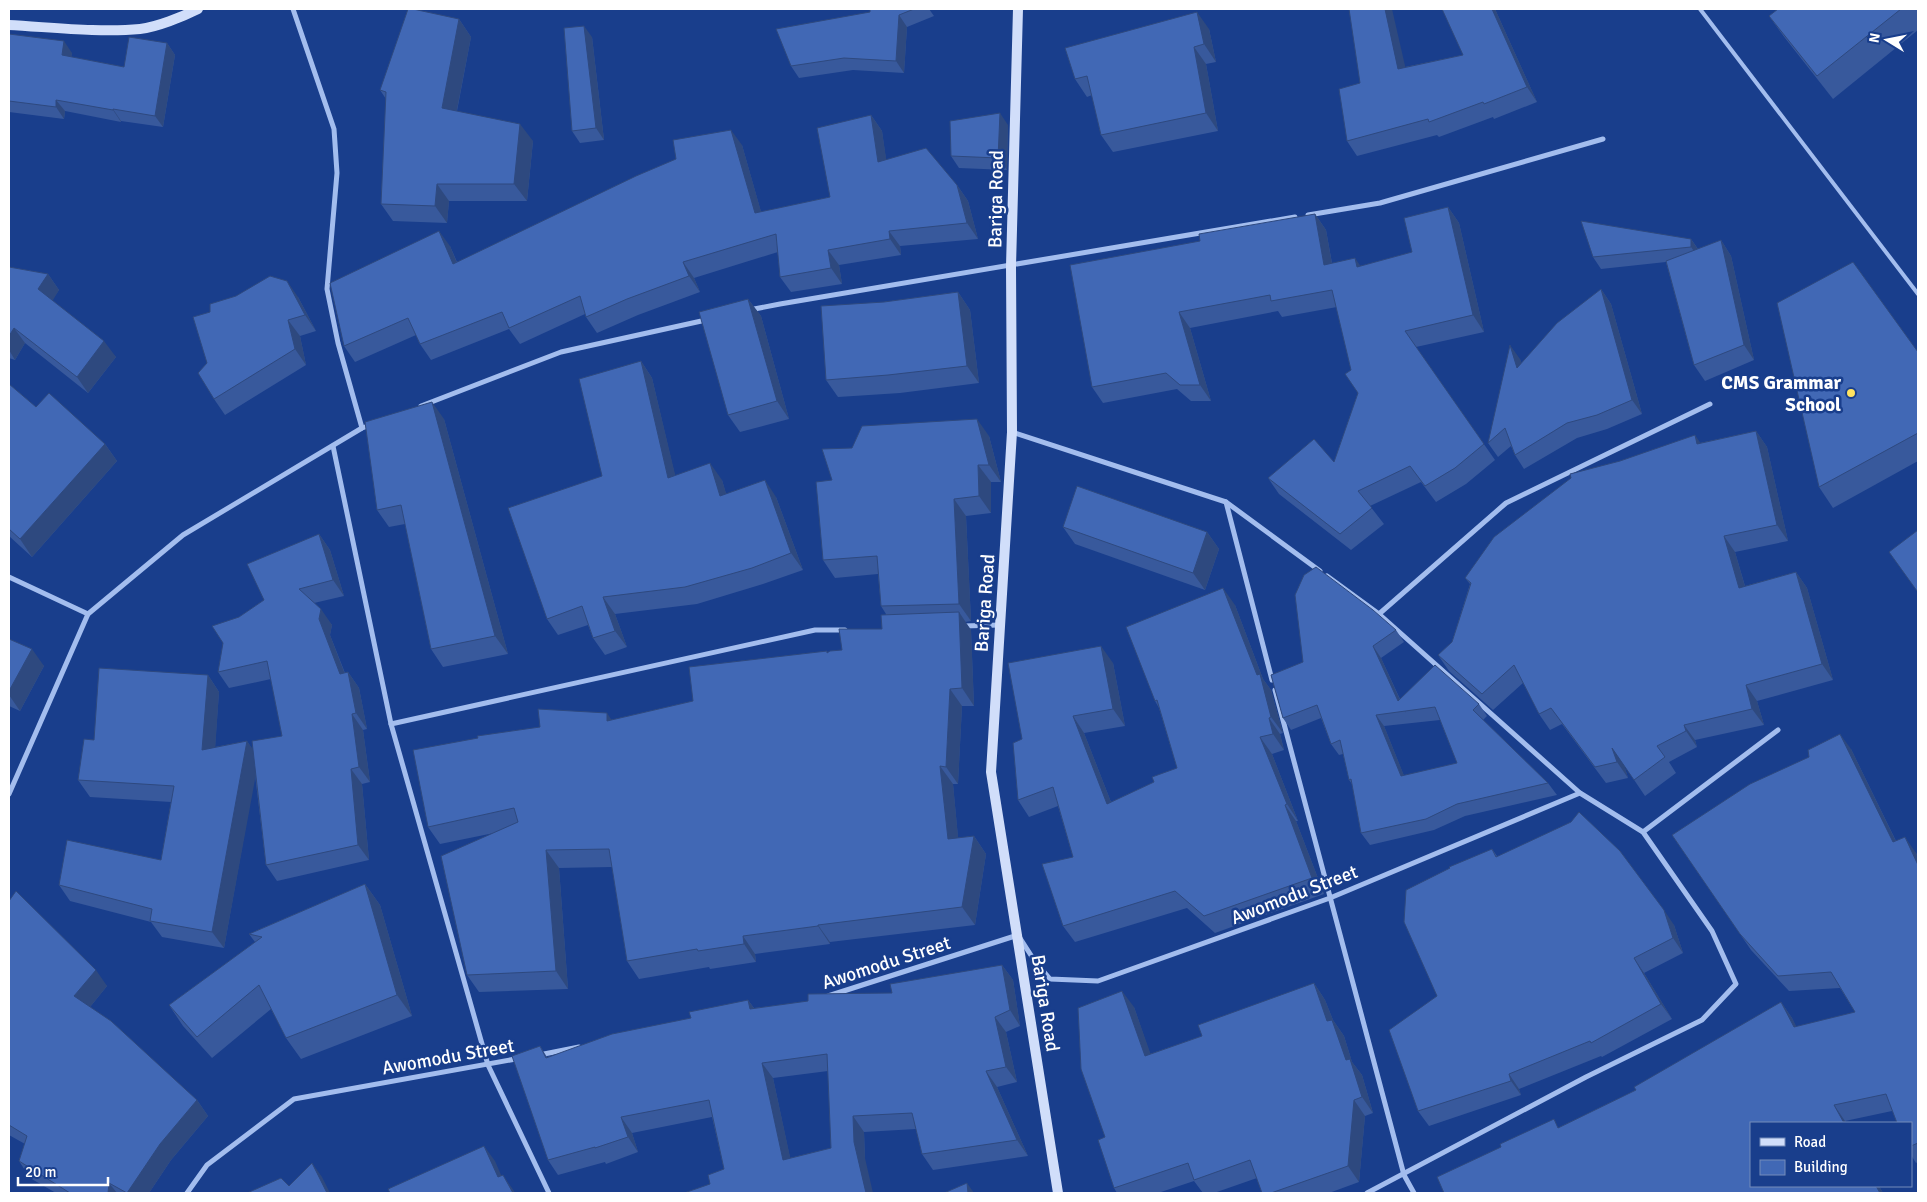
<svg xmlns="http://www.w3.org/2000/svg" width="1927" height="1202" font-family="Signika,sans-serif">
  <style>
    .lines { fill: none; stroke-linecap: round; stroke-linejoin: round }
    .lane { stroke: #a3bdee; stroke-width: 4 }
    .street { stroke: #a3bdee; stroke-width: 5 }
    .secondary { stroke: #d1defa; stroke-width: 10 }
    .wall { fill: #38599c; fill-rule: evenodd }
    .shaded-wall { fill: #2e497f }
    .building { fill: #4168b5; stroke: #2e497f; fill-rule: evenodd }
    .poi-dot { fill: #ffe361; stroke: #193e8c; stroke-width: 2 }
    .labels { text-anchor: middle; stroke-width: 5; stroke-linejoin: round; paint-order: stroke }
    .street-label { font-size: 19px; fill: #fff; stroke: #193e8c }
    .poi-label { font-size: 19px; font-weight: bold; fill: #fff; stroke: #193e8c; text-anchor: end }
  </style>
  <rect width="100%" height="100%" fill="#193e8c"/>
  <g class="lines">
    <path class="lane" d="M1700 9 1918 294"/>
    <g class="street">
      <path d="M293 9 334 129 337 173 327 289 338 343 362 428"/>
      <path d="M1308 215 1380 203 1603 139"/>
      <path d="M749 310 780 304 1295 217"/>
      <path d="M421 406 561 352 706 320"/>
      <path d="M1012 432 1226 502 1320 571"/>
      <path d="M333 446 391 724 488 1065 549 1193"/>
      <path d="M1226 502 1272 680"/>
      <path d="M1327 576 1379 614 1580 793 1643 832 1712 931 1736 984 1702 1020 1586 1077 1367 1193"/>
      <path d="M9 577 88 614"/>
      <path d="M1379 614 1506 503 1710 404"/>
      <path d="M963 626 1000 625"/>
      <path d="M1275 690 1404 1175 1414 1193"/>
      <path d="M391 724 815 630H845"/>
      <path d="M9 794 88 614 183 535 362 428 371 425"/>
      <path d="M1643 832 1778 730"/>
      <path d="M828 996 1018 935 1034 960 1050 979 1098 981 1330 898 1580 793"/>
      <path d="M539 1055 579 1047"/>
      <path d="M187 1193 207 1165 294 1099 521 1058"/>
    </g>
    <g class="secondary">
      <path d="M1018 9 1011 266 1012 432 991 772 1058 1193"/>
      <path d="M9 25C49 27 100 33 140 29 157 27 182 17 198 9"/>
    </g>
  </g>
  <g class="wall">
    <path d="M870 9H929L934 16 907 27 904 73 853 70 799 78 791 66 870 12Z"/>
    <path d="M1495 9 1537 102 1494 119 1493 117 1439 137 1437 135 1357 156 1347 141 1360 83 1405 67 1463 55Z"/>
    <path d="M1778 9H1918V30L1833 99 1785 38 1769 16Z"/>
    <path d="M459 19 471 37 457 111 533 141 527 201H449L447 223 393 221 381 204 386 99 380 90Z"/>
    <path d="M1209 29 1216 62 1206 64 1218 131 1113 152 1101 135 1092 95 1087 97 1075 79Z"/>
    <path d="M9 34 72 53 71 57 124 67 167 43 175 55 163 127 121 121V122L65 111 64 119 9 112Z"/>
    <path d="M592 37 604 140 580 143 572 131Z"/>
    <path d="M871 115 882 131 886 160 957 185 968 201 978 239 900 246 901 255 839 265 842 284 791 292 780 277 778 252 694 278 700 292 638 315 597 333 586 317 585 314 520 344 509 329 431 360 420 344 416 335 355 362 344 346 450 246 457 262 742 145 761 212 830 197Z"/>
    <path d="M1008 125 1007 170 959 168 951 156Z"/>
    <path d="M1448 207 1459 223 1484 332 1416 347 1495 460 1466 484 1436 502 1421 482 1370 506 1384 524 1351 550 1279 494 1268 478 1334 462 1358 393 1351 370 1337 307 1282 317 1278 311 1190 328 1211 401H1191L1177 389 1103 403 1092 387 1200 241 1315 214 1326 230 1332 263 1361 266 1412 252Z"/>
    <path d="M1691 239 1698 249 1721 240 1731 256 1754 360 1705 381 1694 365 1666 262 1601 269 1593 257Z"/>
    <path d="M9 267 48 274 59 290 52 300 116 357 88 393 25 343 15 360 9 358Z"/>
    <path d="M1601 289 1611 304 1642 414 1607 429 1577 438 1524 469 1515 455 1511 446 1498 457 1488 443 1520 359 1521 363Z"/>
    <path d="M958 292 970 310 979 383 900 393 838 397 826 380 884 302Z"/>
    <path d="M298 297 316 331 300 336 306 365 225 415 214 399Z"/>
    <path d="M748 299 761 316 789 419 740 432 728 415Z"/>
    <path d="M1918 352V461L1833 508 1819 487Z"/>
    <path d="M641 361 652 378 675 476 722 480 726 494 776 497 803 570 763 584 697 604 615 614 627 647 605 655 593 638 588 625 558 635 547 619 602 476Z"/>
    <path d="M9 384 36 407 105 444 117 461 32 557 9 536Z"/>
    <path d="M444 419 508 654 443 667 431 649 405 524 389 527 377 510Z"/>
    <path d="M1756 431 1767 447 1788 541 1735 552 1745 586 1796 572 1807 588 1833 680 1757 701 1764 725 1695 740 1697 747 1669 762 1676 773 1645 796 1624 765 1628 778 1606 783 1562 724 1550 730 1539 714 1523 683 1493 710 1449 671 1438 655 1452 642 1470 584 1465 578 1700 443Z"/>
    <path d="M989 436 1001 482H991V513L966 516 971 621 965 622 971 630 974 706H962L958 784H953L958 838 974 836 986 854 975 925 830 942V944L755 954 756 962 710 969 709 967 639 979 627 961 612 867 559 868 568 989 479 992 467 975 494 833 440 844 428 827 611 720 693 701 828 653 842 650 882 629 886 614 881 606 878 574 835 578 823 560 832 480 852 448Z"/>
    <path d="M1063 527 1207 532 1219 549 1205 590 1075 544Z"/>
    <path d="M319 534 330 550 344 596 314 603 332 625 330 635 345 673 348 672 359 688 367 729 363 730 370 782 362 784 369 860 277 881 266 865 255 775 224 948 162 937 151 922 70 901 59 885 161 860 171 802 90 797 78 780 94 740 208 675 219 692 215 747 247 741 252 749 282 736 271 679 229 688 218 672 239 617 264 600Z"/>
    <path d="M1235 605 1263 679 1271 690 1283 733 1280 734 1284 750 1272 754 1298 821H1296L1324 894 1215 933 1187 908 1075 942 1063 926 1073 857 1058 806 1029 817 1018 800 1022 739 1113 663 1125 726 1084 733 1111 802 1154 782 1177 768 1159 708 1155 701Z"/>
    <path d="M1396 630 1404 642 1381 658 1400 699 1479 704 1487 716 1483 720 1548 783 1557 795 1465 816 1434 830 1370 845 1361 833 1352 784 1349 780 1343 754 1339 755 1331 744 1321 718 1291 730 1283 718 1271 675ZM1440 720 1457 763 1404 776 1384 726Z"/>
    <path d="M9 639 44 666 20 711 9 706Z"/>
    <path d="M1851 749 1896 841 1916 853 1918 857V1162L1916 1163 1911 1155V1123L1892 1111 1845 1121 1847 1123H1751V1186H1879L1883 1193H1444L1560 1127 1636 1090 1781 1002 1792 1018 1796 1027 1855 1012 1840 988 1789 991 1751 950 1672 835Z"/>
    <path d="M1492 849 1497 856 1674 925 1683 953 1644 973 1672 1019 1602 1057 1601 1056 1519 1089 1521 1095 1429 1126 1418 1111 1437 996Z"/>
    <path d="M365 884 380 905 412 1016 301 1059 286 1038 271 1009 212 1058 183 1026 169 1005 255 942 249 934Z"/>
    <path d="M9 901 107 986 90 1007 197 1100 208 1116 171 1160 149 1193H56L30 1178 19 1161 25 1144 9 1135Z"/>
    <path d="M1002 965 1013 980 1020 1026 1006 1032 1017 1082 997 1087 1028 1156 933 1170 922 1154 916 1129 864 1132 865 1158 710 1184 724 1169 712 1117 632 1133 638 1152 606 1164 605 1162 558 1175 548 1160 540 1046 547 1057 691 1018 748 1000 754 1008 892 993ZM828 1071 831 1148 790 1158 773 1078Z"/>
    <path d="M1314 983 1325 1000 1333 1020 1344 1036 1352 1062 1362 1075 1373 1113 1365 1116 1359 1182 1329 1193H1262L1257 1178 1214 1193H1203L1194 1181 1158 1193H1117L1114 1188 1105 1137 1134 1007 1150 1054 1202 1036Z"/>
  </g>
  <g class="shaded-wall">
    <path d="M1385 9H1392L1409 83 1398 69Z"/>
    <path d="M1492 9H1495L1537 102 1527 87Z"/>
    <path d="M1197 12 1209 29 1216 62 1204 44Z"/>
    <path d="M899 15 907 27 904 73 896 61Z"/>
    <path d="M459 19 471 37 454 125 442 108Z"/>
    <path d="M584 26 592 37 604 140 596 128Z"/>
    <path d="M64 41 72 53 70 67 62 55Z"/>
    <path d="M167 43 175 55 163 127 155 116Z"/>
    <path d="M1194 47 1206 64 1218 131 1206 113Z"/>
    <path d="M56 100 65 111 64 119 56 107Z"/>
    <path d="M113 109 121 121V122L113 110Z"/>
    <path d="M1000 113 1008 125 1007 170 998 158Z"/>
    <path d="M871 115 882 131 889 178 878 162Z"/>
    <path d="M520 124 533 141 527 201 514 184Z"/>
    <path d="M731 130 742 145 766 229 755 213Z"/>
    <path d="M437 184 449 201 447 223 435 206Z"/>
    <path d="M957 185 968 201 978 239 967 223Z"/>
    <path d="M1448 207 1459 223 1484 332 1473 315Z"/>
    <path d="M1315 214 1326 230 1335 281 1324 265Z"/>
    <path d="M439 231 450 246 464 280 453 264Z"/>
    <path d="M889 231 900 246 901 255 890 239Z"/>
    <path d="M1691 239 1699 251V258L1691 247Z"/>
    <path d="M1721 240 1731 256 1754 360 1744 345Z"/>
    <path d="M828 250 839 265 842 284 831 268Z"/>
    <path d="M1355 258 1366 274 1357 267Z"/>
    <path d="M683 262 694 278 700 292 689 276Z"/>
    <path d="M48 274 59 290 50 305 38 289Z"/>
    <path d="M287 281 298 297 316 331 305 315Z"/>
    <path d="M1601 289 1611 304 1642 414 1632 400Z"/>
    <path d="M958 292 970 310 979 383 967 366Z"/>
    <path d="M748 299 761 316 789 419 777 401Z"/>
    <path d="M1179 312 1190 328 1211 401 1200 385Z"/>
    <path d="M288 320 300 336 306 365 295 349Z"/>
    <path d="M14 328 25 343 15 360 9 350V336Z"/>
    <path d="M104 341 116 357 88 393 77 377Z"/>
    <path d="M1510 345 1520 359 1527 382 1517 368Z"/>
    <path d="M641 361 652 378 680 495 668 478Z"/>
    <path d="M432 402 444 419 508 654 495 636Z"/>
    <path d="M977 419 989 436 1001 482 989 465Z"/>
    <path d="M1756 431 1767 447 1788 541 1777 525Z"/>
    <path d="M1695 435 1706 451 1697 444Z"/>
    <path d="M105 444 117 461 32 557 20 539Z"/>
    <path d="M710 463 722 480 732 513 720 496Z"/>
    <path d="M978 465 991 482V513L979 496Z"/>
    <path d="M765 480 776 497 803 570 791 553Z"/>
    <path d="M954 499 966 516 971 621 959 604Z"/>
    <path d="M1207 532 1219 549 1205 590 1193 573Z"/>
    <path d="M319 534 330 550 344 596 333 580Z"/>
    <path d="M1724 536 1735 552 1750 604 1739 588Z"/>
    <path d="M1796 572 1807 588 1833 680 1822 664Z"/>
    <path d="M1223 588 1235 605 1263 679 1271 690 1283 733 1271 717 1257 675Z"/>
    <path d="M603 597 615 614 627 647 615 631Z"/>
    <path d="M321 609 332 625 330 635 351 690 340 674 319 619Z"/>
    <path d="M959 612 971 630 974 706 962 688Z"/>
    <path d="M1101 646 1113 663 1125 726 1113 709Z"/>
    <path d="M1373 646 1381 658 1406 713 1398 701Z"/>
    <path d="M32 649 44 666 20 711 9 695V691Z"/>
    <path d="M348 672 359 688 367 729 356 713Z"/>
    <path d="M208 675 219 692 214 766 202 750Z"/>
    <path d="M1746 685 1757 701 1764 725 1752 709Z"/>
    <path d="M950 689 962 706 958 784 946 767Z"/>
    <path d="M607 713 619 731 607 721Z"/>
    <path d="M352 714 363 730 370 782 359 767Z"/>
    <path d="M1376 715 1384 726 1409 788 1401 776Z"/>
    <path d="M1073 716 1084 733 1118 820 1107 804Z"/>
    <path d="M1269 718 1280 734 1284 750 1273 734Z"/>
    <path d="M1684 725 1695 740 1697 747 1686 731Z"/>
    <path d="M1840 734 1851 749 1904 858 1893 842Z"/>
    <path d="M1260 737 1272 754 1298 821 1287 804Z"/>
    <path d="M247 741 259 758 224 948 212 932Z"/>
    <path d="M1612 748 1624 764 1628 778 1617 762Z"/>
    <path d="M940 766 953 784 960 857 948 839Z"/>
    <path d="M351 769 362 784 369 860 358 845Z"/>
    <path d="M1285 805 1296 821 1324 894 1312 878Z"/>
    <path d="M974 836 986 854 975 925 962 907Z"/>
    <path d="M1905 837 1916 853 1918 857V865Z"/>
    <path d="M546 850 559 868 568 989 556 971Z"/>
    <path d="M365 884 380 905 412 1016 397 995Z"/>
    <path d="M1664 910 1674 925 1683 953 1673 938Z"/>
    <path d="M818 925 830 942V944L818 926Z"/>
    <path d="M743 936 755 954 756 962 744 944Z"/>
    <path d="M1634 958 1644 973 1672 1019 1661 1004Z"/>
    <path d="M1002 965 1013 980 1020 1026 1010 1010Z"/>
    <path d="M96 970 107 986 86 1012 74 996Z"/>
    <path d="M1314 983 1325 1000 1333 1020 1344 1036 1352 1062 1362 1075 1373 1113 1362 1097 1346 1060 1327 1021Z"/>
    <path d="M1122 991 1134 1007 1157 1072 1145 1056Z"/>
    <path d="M748 1000 759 1015 750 1009Z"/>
    <path d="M1781 1002 1792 1018 1805 1043 1794 1027Z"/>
    <path d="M995 1017 1006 1032 1017 1082 1006 1067Z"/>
    <path d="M762 1063 773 1078 794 1175 783 1160Z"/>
    <path d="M986 1071 997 1087 1028 1156 1017 1140Z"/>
    <path d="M1509 1074 1519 1089 1521 1095 1511 1081Z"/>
    <path d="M197 1100 208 1116 171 1160 149 1193H127L160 1144Z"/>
    <path d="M1354 1100 1365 1116 1359 1182 1348 1166Z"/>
    <path d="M1834 1105 1845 1121 1847 1123H1844Z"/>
    <path d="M853 1116 864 1132 865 1158 873 1193H866L854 1142Z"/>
    <path d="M621 1117 632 1133 638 1152 628 1137Z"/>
    <path d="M484 1146 495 1161 509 1193 498 1177Z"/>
    <path d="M312 1163 322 1177 330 1193H327Z"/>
    <path d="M503 1175 514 1191 515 1193H513Z"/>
    <path d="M109 1183 117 1193H108Z"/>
    <path d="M967 1183 974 1193H968Z"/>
    <path d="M1876 1186H1879L1883 1193H1880Z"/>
  </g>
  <g class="building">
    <path d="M408 9H413L459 19 442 108 520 124 514 184H437L435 206 381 204 386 92 380 90Z"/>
    <path d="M870 9H914L899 15 896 61 844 58 791 66 776 29 870 12Z"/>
    <path d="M1349 9H1385L1398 69 1463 55 1442 9H1492L1527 87 1484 104 1483 102 1429 122 1428 119 1347 141 1339 89 1360 83Z"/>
    <path d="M1778 9H1901L1817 76 1769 16Z"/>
    <path d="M1197 12 1204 44 1194 47 1206 113 1101 135 1087 76 1075 79 1065 48Z"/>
    <path d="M584 26 596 128 572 131 564 28Z"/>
    <path d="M9 34 64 41 62 55 124 67 129 37 167 43 155 116 113 109V110L56 100V107L9 101Z"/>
    <path d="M1000 113 998 158 951 156 950 121Z"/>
    <path d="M871 115 878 162 926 148 957 185 967 223 889 231 890 239 828 250 831 268 780 277 776 234 683 262 689 276 627 299 586 317 580 296 509 328 502 312 420 344 408 318 344 346 330 283 439 231 453 264 636 176 676 159 673 140 731 130 755 213 830 197 817 128Z"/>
    <path d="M1448 207 1473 315 1405 331 1484 444 1455 468 1425 486 1410 466 1358 491 1372 508 1340 534 1268 478 1314 439 1334 462 1358 393 1345 374 1351 370 1332 290 1271 301 1270 295 1179 312 1200 385H1180L1166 373 1092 387 1070 265 1200 241 1199 234 1315 214 1324 265 1355 258 1357 267 1412 252 1404 218Z"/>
    <path d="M1581 221 1691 239V247L1593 257Z"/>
    <path d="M1721 240 1744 345 1694 365 1666 261Z"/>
    <path d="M1853 262 1918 352V433L1819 487 1777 303Z"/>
    <path d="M9 267 48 274 38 289 104 341 77 377 14 328 9 336Z"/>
    <path d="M270 276 287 281 305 315 288 320 295 349 214 399 198 373 207 363 193 317 210 312V304L236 296Z"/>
    <path d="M1601 289 1632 400 1597 415 1567 423 1515 455 1505 428 1488 443 1510 345 1517 368 1557 323Z"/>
    <path d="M958 292 967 366 888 375 826 380 821 306 884 302Z"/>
    <path d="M748 299 777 401 728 415 699 312Z"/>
    <path d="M641 361 668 478 710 463 720 496 765 480 791 553 752 568 685 587 603 597 615 631 593 638 582 606 547 619 508 508 602 476 579 379Z"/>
    <path d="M9 384 36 407 49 393 105 444 20 539 9 529Z"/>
    <path d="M432 402 495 636 431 649 401 505 377 510 365 422Z"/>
    <path d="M977 419 989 465H978L979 496 954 499 959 604 881 606 877 556 823 560 816 482 832 480 822 449 852 448 862 426Z"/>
    <path d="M1756 431 1777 525 1724 536 1739 588 1796 572 1822 664 1746 685 1752 709 1684 725 1686 731 1657 746 1665 757 1634 780 1612 748 1617 762 1595 767 1551 708 1539 714 1514 665 1482 694 1438 655 1452 642 1471 583 1465 578 1494 537 1571 478 1570 474 1620 461 1695 435 1697 444Z"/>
    <path d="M1077 486 1207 532 1193 573 1063 527Z"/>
    <path d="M1918 530V590L1917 591 1889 552Z"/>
    <path d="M319 534 333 580 299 589 321 609 319 619 340 674 348 672 356 713 352 714 359 767 351 769 358 845 266 865 252 741 282 736 267 661 218 672 223 643 212 626 239 617 264 600 247 564Z"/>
    <path d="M1316 567 1373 610 1396 630 1373 646 1398 701 1435 665 1479 704 1473 710 1548 783 1457 804 1426 819 1361 833 1351 779 1349 780 1340 740 1331 744 1317 705 1283 718 1271 675 1303 662 1295 595 1304 575ZM1435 707 1457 763 1401 776 1376 715Z"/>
    <path d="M1223 588 1257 675 1260 674 1271 717 1269 718 1273 734 1260 737 1287 804 1285 805 1312 878 1204 916 1175 891 1063 926 1042 864 1073 857 1053 787 1018 800 1013 743 1022 739 1008 663 1101 646 1113 709 1073 716 1107 804 1154 782 1152 777 1177 768 1157 700 1155 701 1126 627Z"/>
    <path d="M959 612 962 688 950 689 946 767 940 766 948 839 974 836 962 907 818 925V926L743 936 744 944 698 951 697 949 627 961 609 849 546 850 556 971 467 975 441 856 518 822 514 808 428 827 413 750 478 738 477 736 540 727 538 709 607 713V721L693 701 689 667 827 651V653L830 651 842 650 839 629H882L881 615Z"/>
    <path d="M9 639 32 649 9 691Z"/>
    <path d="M99 668 208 675 202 750 247 741 212 932 150 921 152 909 59 885 67 840 161 860 174 786 78 780 84 739 94 740Z"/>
    <path d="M1840 734 1893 842 1905 837 1918 865V1143L1911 1146V1123H1897L1886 1094 1834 1105 1844 1123H1751V1186H1876L1880 1193H1444L1437 1177 1501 1147 1500 1144 1554 1119 1558 1128 1636 1090 1634 1087 1781 1002 1794 1027 1855 1012 1831 972 1778 976 1740 934 1672 835 1750 784 1809 757 1808 750Z"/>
    <path d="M1579 812 1620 851 1664 910 1673 938 1634 958 1661 1004 1591 1043 1590 1041 1509 1074 1511 1081 1418 1111 1389 1030 1437 996 1404 922 1406 890 1450 868 1449 867 1492 849 1496 857 1571 822Z"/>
    <path d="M365 884 397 995 286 1038 259 985 197 1037 169 1005 262 937 249 934Z"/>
    <path d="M16 891 96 970 74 996 111 1021 197 1100 160 1144 127 1193 109 1183 108 1193H70L19 1161 27 1136 9 1125V901Z"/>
    <path d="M1002 965 1010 1010 995 1017 1006 1067 986 1071 1017 1140 922 1154 912 1113 853 1116 854 1142 866 1193H684L710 1184 708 1175 724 1169 709 1100 621 1117 628 1137 595 1148V1147L548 1160 512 1056 540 1046 546 1058 612 1034 691 1018 689 1012 748 1000 750 1009 808 1001V994L892 993 890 984ZM827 1054 831 1148 783 1160 762 1063Z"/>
    <path d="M1314 983 1327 1021 1332 1020 1346 1060 1350 1059 1362 1097 1354 1100 1348 1166 1271 1193H1262L1250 1160 1194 1180 1188 1163 1114 1188 1098 1140 1105 1137 1081 1069 1078 1008 1122 991 1145 1056 1202 1036 1198 1025Z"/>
    <path d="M484 1146 498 1177 503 1175 513 1193H390L388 1189Z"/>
    <path d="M312 1163 327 1193H247L281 1178 289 1186Z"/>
    <path d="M967 1183 968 1193H944Z"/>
  </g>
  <circle class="poi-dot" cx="1851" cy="393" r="5"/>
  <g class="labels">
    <g class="street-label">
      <text transform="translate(995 199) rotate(-89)" y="7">Bariga Road</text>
      <text transform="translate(984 603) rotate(-86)" y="7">Bariga Road</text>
      <text transform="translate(1294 894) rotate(-21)" y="7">Awomodu Street</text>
      <text transform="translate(886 962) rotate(-18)" y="7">Awomodu Street</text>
      <text transform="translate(1046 1003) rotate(81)" y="7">Bariga Road</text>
      <text transform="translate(448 1056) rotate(-10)" y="7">Awomodu Street</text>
    </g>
    <g class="poi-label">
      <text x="1841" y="389">CMS Grammar<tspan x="1841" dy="22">School</tspan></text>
    </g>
  </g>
  <rect width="1927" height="1202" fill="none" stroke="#ffffff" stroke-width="20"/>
  <rect x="1750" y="1122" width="162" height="65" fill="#193e8c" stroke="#758bba"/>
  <rect x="1760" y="1138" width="25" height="8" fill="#d1defa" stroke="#758bba"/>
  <text x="1794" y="1147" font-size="15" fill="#ffffff">Road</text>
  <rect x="1760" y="1160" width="25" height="15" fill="#4168b5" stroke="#758bba"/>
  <text x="1794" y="1172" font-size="15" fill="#ffffff">Building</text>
  <g transform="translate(1887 40) rotate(280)" stroke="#193e8c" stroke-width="4" paint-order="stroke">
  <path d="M0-4L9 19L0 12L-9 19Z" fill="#ffffff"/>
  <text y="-8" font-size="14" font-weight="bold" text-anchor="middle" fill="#ffffff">N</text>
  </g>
  <path d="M18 1177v8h90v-8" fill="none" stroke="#ffffff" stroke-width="2.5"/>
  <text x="25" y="1177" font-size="15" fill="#ffffff" stroke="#193e8c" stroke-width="4" paint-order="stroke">20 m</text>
</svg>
